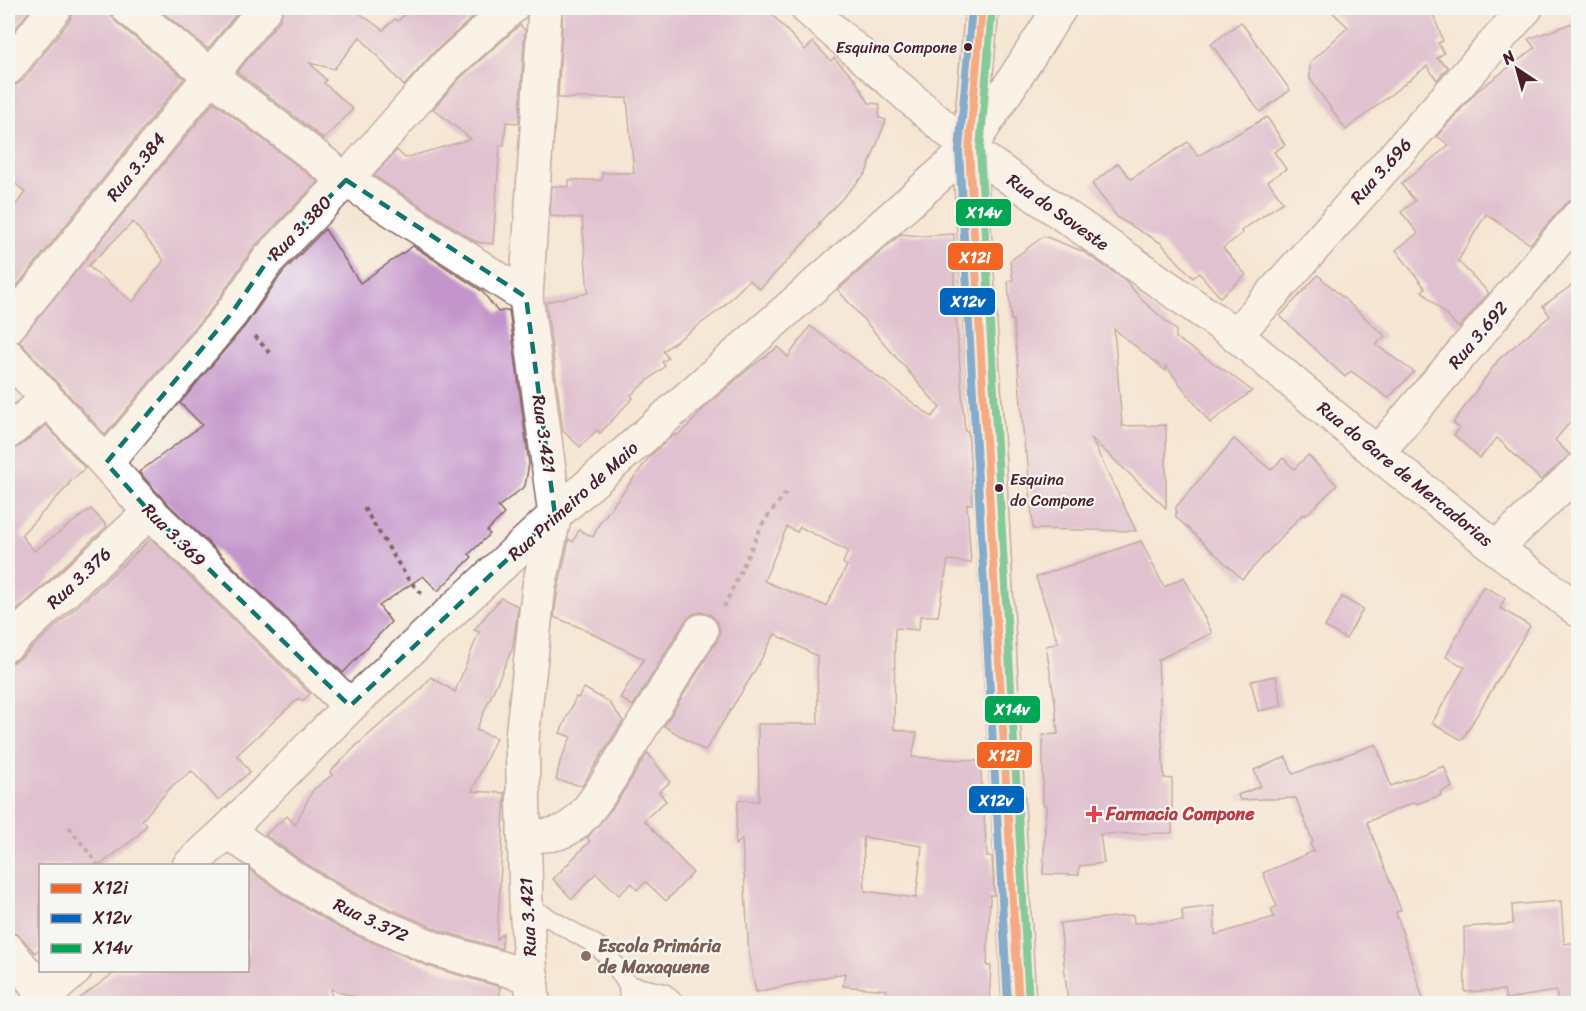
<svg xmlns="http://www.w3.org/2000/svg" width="1586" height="1011" font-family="Sriracha,sans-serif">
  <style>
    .building { fill: #c495ca; fill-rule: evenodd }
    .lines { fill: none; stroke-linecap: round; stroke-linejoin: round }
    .service-casing { stroke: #866566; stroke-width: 21 }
    .minor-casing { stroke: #866566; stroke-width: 36 }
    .tertiary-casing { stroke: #866566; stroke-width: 36 }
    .secondary-casing { stroke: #866566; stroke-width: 36 }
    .path { stroke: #866566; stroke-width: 4; stroke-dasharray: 4.5 4.5; stroke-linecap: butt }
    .service { stroke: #fff; stroke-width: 18 }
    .minor { stroke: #fff; stroke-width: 33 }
    .tertiary { stroke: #fff; stroke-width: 33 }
    .secondary { stroke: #fde4d0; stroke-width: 33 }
    .bus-1-casing { stroke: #f6f6f2; stroke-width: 12 }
    .bus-2-casing { stroke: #f6f6f2; stroke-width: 12 }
    .bus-3-casing { stroke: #f6f6f2; stroke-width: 12 }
    .bus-1 { stroke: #f26522; stroke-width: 8 }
    .bus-2 { stroke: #0065bd; stroke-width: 8 }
    .bus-3 { stroke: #00a651; stroke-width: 8 }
    .marked { fill: none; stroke: #0f766e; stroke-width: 4.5; stroke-dasharray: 12 8; stroke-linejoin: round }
    .bus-dot { fill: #4a1f2b; stroke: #f6f6f2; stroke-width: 2 }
    .health-dot { fill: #e0444e; stroke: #f6f6f2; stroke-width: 2 }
    .education-dot { fill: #8d6e63; stroke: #f6f6f2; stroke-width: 2 }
    .labels { text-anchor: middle; stroke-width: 4.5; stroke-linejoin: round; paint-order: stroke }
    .bus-label { font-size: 16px; fill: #4a1f2b; stroke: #f6f6f2; text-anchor: end }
    .street-label { font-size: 18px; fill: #4a1f2b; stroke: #f6f6f2 }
    .health-label { font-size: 18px; font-weight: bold; fill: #be3a42; stroke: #f6f6f2; text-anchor: start }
    .education-label { font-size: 18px; font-weight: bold; fill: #785e54; stroke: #f6f6f2; text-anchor: start }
    .line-badge { stroke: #f6f6f2; stroke-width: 2 }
    .badge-label { font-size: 16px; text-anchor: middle; font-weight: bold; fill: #fff }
  </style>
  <rect width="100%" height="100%" fill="#f6f6f2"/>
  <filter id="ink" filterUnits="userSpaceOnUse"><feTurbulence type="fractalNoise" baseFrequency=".0167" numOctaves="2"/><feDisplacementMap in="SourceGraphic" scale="12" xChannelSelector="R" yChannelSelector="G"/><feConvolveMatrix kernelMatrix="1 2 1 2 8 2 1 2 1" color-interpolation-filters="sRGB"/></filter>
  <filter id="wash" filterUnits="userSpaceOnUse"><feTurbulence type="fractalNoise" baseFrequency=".008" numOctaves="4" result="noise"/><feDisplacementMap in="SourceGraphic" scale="24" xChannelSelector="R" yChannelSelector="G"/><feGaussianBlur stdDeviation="1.35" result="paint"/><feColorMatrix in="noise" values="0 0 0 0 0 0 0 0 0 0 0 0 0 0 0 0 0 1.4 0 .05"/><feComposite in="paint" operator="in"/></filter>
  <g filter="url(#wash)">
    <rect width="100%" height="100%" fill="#f5e6d4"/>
    <g id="blocks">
      <g class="building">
        <path d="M8 8H32L8 38Z"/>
        <path d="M73 8H110L111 15 116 22 184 78 12 292 8 287V216L25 192 8 177V86L16 85 23 80 70 20Z"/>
        <path d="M157 8H241L208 49Z"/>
        <path d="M283 8H352L383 30 395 19 398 21 411 8H483L434 52 404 86 360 37 334 69 310 63 326 80 324 83 353 109 324 139 237 72 280 20Z"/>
        <path d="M563 8H766L805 50 813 42 831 61 834 58 854 78 869 103 880 104 879 118 886 120 866 173 818 224 820 225 790 258 760 289 749 280 721 309 663 351 668 358 662 362 665 366 631 395 633 398 600 433 597 430 580 447 563 431 546 302 588 293 582 218 550 216 552 186 569 187V180H602V173H634L627 98H558Z"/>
        <path d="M1328 8H1431L1443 41 1438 43 1444 53 1437 58 1448 67 1437 80 1427 66 1346 130 1310 79V63L1348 27Z"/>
        <path d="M1578 21V199L1571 200 1564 205 1530 244 1486 214 1458 261 1489 293 1459 328 1422 291 1425 288 1396 250 1418 233 1401 212 1415 201 1401 184 1449 145 1437 136 1477 91 1535 48 1528 39Z"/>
        <path d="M1241 22 1290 90 1260 112 1211 44Z"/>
        <path d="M520 25 525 30 519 123 506 122 504 146 500 145 493 244 476 242 374 176 397 150 405 158 471 139 433 109 459 79Z"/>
        <path d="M214 102 318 182 254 247 216 303 105 435 19 341ZM133 222 164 260 133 302 88 266Z"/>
        <path d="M1267 117 1285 145 1274 152 1286 169 1268 181 1283 202 1241 231 1243 233 1223 248 1246 275 1220 297 1199 273 1193 278 1161 243 1118 218 1092 184 1118 163 1131 179 1188 142 1198 156Z"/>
        <path d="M325 229 360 283 413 246 482 291 498 312 509 310 529 464 525 486 498 507 504 514 487 531 490 534 469 554 472 557 438 591 423 576 379 606 391 622 343 673 163 499 139 472 202 425 180 403 245 326 283 272Z"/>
        <path d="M901 234 921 236 954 234V293L965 431H968L972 489V504H967L971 563 948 560 938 616H920L919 630 895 628 894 729 917 733 912 757 980 761 987 857H992L994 895H990L987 966H991L989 1004 934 1001V1004H883L887 990 843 986 845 973 756 992 749 956 742 839 735 845 738 800 759 801 758 724H818L817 656 775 634 753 674 705 751 664 726 717 641 720 631 718 623 711 615 701 612 693 614 685 621 633 706 620 698 644 659 579 627 554 617 558 589 569 539 573 542 579 530 593 537 599 524 651 455 675 434 676 436 688 426 707 405 750 368 778 347 788 357 810 326 932 417 940 408 838 290ZM787 527 797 532 800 527 848 551 843 563 847 566 826 606 764 581ZM863 837 922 846 916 898 865 891Z"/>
        <path d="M1044 236 1082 251 1125 280 1144 302 1176 330V338L1230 374 1252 391 1210 423 1166 366V371L1114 329 1122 426 1166 425V508L1091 438 1136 531 1033 529 1027 453H1025L1017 355 1013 320H1011L1008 281 1013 280 1010 261Z"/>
        <path d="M1318 275 1385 336 1376 345 1414 372 1388 398 1351 371 1345 377 1280 316Z"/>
        <path d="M1578 281V413L1555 440 1570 455 1541 480 1497 438 1480 458 1454 435 1460 428 1453 423 1499 359 1550 316 1543 306Z"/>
        <path d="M46 425 85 468 68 484 69 485 21 535 34 551 91 509 107 526 8 619V450L20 446Z"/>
        <path d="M1234 439 1271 470 1283 458 1294 469 1308 455 1337 485 1305 516 1303 514 1242 579 1176 517V507Z"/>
        <path d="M151 539 310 694 302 701 299 698 237 755 250 772 218 800 192 771 172 786 142 820 147 825 135 838 99 866H40V948L35 953 22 938 15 933 8 932V662H13L21 658Z"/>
        <path d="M1141 541 1164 587 1184 577 1212 633 1158 660 1164 778 1172 779V833L1100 834 1104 863 1079 866V875L1043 874 1046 805H1043V735L1058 734 1055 702 1046 646 1058 643 1036 577Z"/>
        <path d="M1483 586 1505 598 1500 608 1530 626 1462 740 1432 723 1465 667 1446 657Z"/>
        <path d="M1342 597 1363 609 1346 639 1325 627Z"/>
        <path d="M501 598 518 606 513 647 476 730 496 738 472 791 505 793 497 939 503 933 502 949 441 931 356 894 306 864 265 835 287 816 295 825 313 790 332 775 330 772 358 744 419 691 431 677 455 692 479 632 474 630Z"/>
        <path d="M1276 676 1282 706 1258 711 1251 681Z"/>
        <path d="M584 688 609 702 623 721 582 786 556 780 560 762 571 737 560 733 576 697 578 698Z"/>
        <path d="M1376 744 1391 786 1444 766 1452 787 1440 792 1441 795 1416 804 1415 802 1367 822 1401 910 1396 912 1423 999 1407 1004H1068L1060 923 1133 915 1134 923 1183 921 1182 910 1214 906 1215 935 1274 917 1271 909 1277 906 1263 873 1314 851 1310 844 1313 842 1296 798 1240 800 1238 795 1261 786 1254 770 1286 757 1293 774Z"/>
        <path d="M648 753 670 782 659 792 666 801 644 820 693 873 666 901 646 882 637 890 632 883 619 895 596 873 572 899 553 879 590 841 587 838 614 806Z"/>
        <path d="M248 869 286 896 340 928 428 966 500 987 499 1004H375L331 989 332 1004H72L118 970H248Z"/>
        <path d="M1561 901 1564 944 1578 942V1004H1558L1556 991 1506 999 1504 990 1465 992 1464 927 1513 924 1512 905Z"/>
      </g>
    </g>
  </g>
  <g filter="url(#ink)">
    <use href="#blocks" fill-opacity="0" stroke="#866566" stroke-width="1.5"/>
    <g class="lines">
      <g class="service-casing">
        <g id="service">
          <path d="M526 905 596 945 613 962 628 985 629 1004"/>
          <path d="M628 985 664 993 676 1004"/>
        </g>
      </g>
      <g class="minor-casing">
        <g id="minor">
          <path d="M128 8 211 76 346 180 526 297"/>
          <path d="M8 68 55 8"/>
          <path d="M8 327 265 8"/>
          <path d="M1236 335 1526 8"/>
          <path d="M8 356 150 512 350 706"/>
          <path d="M8 432 47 400"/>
          <path d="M1377 453 1578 217"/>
          <path d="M106 463 231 314 268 260 346 180 446 66 511 8"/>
          <path d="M1496 548 1578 471"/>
          <path d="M8 644 150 512"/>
          <path d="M227 831 296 880 347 911 435 949 532 977"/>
          <path d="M524 833C541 837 557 837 572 826 589 814 610 778 621 760 648 717 675 674 701 631"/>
          <path d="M8 950 45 996"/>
          <path d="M533 1004 526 905 522 737 539 586 555 515 526 297 545 8"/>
        </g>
      </g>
      <g class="tertiary-casing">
        <g id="tertiary">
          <path d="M807 8 969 149 1236 335 1377 453 1496 548 1578 610"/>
          <path d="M189 866 227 831 350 706 555 515 969 149 1060 8"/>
          <path d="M36 1004 75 970"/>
        </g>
      </g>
      <g class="secondary-casing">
        <path id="secondary" d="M982 8 969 149 990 483 1019 1004"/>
      </g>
      <g class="path">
        <path d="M255 336 271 355"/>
        <path d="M364 508 408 579 422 594"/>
        <path d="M724 607 763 523 788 490"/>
        <path d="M69 827 99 866"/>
      </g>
      <use href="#service" class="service"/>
      <use href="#minor" class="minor"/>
      <use href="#tertiary" class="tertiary"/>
      <use href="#secondary" class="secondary"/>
      <g class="bus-1-casing">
        <path id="bus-1" d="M982 8 969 149 1019 1004"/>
      </g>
      <g class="bus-2-casing">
        <path id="bus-2" d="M972 8 959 150 1008 1004"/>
      </g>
      <g class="bus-3-casing">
        <path id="bus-3" d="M992 9 980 149 1029 1003"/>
      </g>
      <use href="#bus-1" class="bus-1"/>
      <use href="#bus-2" class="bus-2"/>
      <use href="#bus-3" class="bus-3"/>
    </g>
  </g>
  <path d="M0 0H1586V1011H0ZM346 180 526 297 555 515 350 706 150 512 106 463 231 314 268 260Z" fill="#f5e6d4" fill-opacity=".55" fill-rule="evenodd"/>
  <path class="marked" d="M346 180 526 297 555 515 350 706 150 512 106 463 231 314 268 260Z"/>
  <g class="bus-dot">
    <circle cx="968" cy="47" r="5"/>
    <circle cx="999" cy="488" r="5"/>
  </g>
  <path class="health-dot" d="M1091 805h6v6h6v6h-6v6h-6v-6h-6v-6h6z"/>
  <circle class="education-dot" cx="586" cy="956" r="6"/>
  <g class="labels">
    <g class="bus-label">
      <text x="957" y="53">Esquina Compone</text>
      <text x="1010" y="485" text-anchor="start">Esquina<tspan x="1010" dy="21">do Compone</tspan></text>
    </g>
    <g class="street-label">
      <text transform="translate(136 167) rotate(-51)" y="6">Rua 3.384</text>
      <text transform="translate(1381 171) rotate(-48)" y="6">Rua 3.696</text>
      <text transform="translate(1058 212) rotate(35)" y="6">Rua do Soveste</text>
      <text transform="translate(300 228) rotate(-46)" y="6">Rua 3.380</text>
      <text transform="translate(1478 335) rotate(-50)" y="6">Rua 3.692</text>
      <text transform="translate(544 434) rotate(82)" y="6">Rua 3.421</text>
      <text transform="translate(1405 474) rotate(39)" y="6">Rua do Gare de Mercadorias</text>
      <text transform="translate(573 501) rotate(-42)" y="6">Rua Primeiro de Maio</text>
      <text transform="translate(174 535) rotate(45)" y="6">Rua 3.369</text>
      <text transform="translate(79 578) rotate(-43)" y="6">Rua 3.376</text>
      <text transform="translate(528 917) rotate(-93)" y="6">Rua 3.421</text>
      <text transform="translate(371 920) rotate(25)" y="6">Rua 3.372</text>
    </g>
    <g class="health-label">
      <text x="1106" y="820">Farmacia Compone</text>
    </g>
    <g class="education-label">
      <text x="598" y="952">Escola Primária<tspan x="598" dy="21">de Maxaquene</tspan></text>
    </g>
  </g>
  <g class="line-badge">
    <rect x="955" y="198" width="57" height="29" rx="6" fill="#00a651"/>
    <rect x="947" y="242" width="57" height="29" rx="6" fill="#f26522"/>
    <rect x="939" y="287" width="57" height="29" rx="6" fill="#0065bd"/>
    <rect x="984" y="695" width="57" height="29" rx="6" fill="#00a651"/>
    <rect x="976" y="741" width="57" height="28" rx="6" fill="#f26522"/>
    <rect x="968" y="785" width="57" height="29" rx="6" fill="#0065bd"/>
  </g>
  <g class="badge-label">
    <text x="984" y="218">X14v</text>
    <text x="975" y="263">X12i</text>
    <text x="968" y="307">X12v</text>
    <text x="1012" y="715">X14v</text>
    <text x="1004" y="761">X12i</text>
    <text x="996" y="806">X12v</text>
  </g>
  <rect width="1586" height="1011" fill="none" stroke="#f6f6f2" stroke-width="30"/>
  <rect x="39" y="864" width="210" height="108" fill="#f6f6f2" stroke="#b1a0a2" stroke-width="1.5"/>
  <rect x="51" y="884" width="30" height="9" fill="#f26522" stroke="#b1a0a2" stroke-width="1.5"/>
  <text x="93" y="894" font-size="18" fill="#4a1f2b">X12i</text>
  <rect x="51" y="914" width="30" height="9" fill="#0065bd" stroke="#b1a0a2" stroke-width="1.5"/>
  <text x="93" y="924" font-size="18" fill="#4a1f2b">X12v</text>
  <rect x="51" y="944" width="30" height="9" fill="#00a651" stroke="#b1a0a2" stroke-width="1.5"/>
  <text x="93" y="954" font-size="18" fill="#4a1f2b">X14v</text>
  <g transform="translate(1517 69) rotate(324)" stroke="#f6f6f2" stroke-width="4.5" paint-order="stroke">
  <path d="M0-4.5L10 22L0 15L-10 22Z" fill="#4a1f2b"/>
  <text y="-9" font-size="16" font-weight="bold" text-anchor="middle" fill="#4a1f2b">N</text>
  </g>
</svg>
